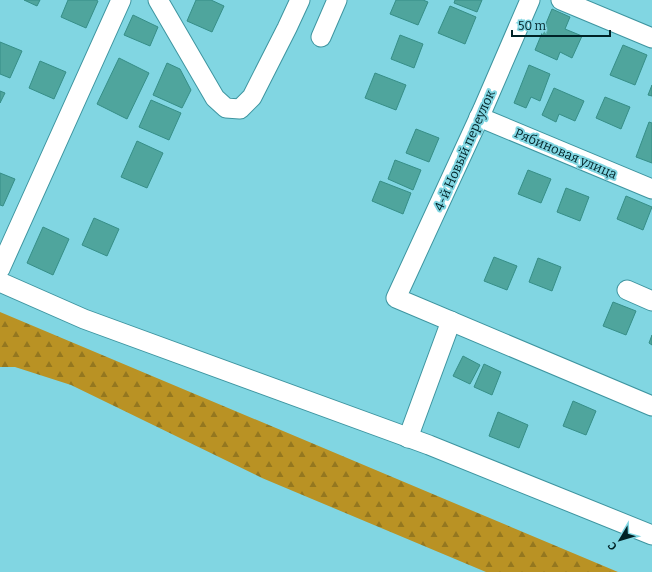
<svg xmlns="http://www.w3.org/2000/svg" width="652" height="572" font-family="Bitter,serif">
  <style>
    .forest { fill: url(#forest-firs) }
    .building { fill: #4fa59d; stroke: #368e87 }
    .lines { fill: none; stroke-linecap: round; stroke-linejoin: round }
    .minor-casing { stroke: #3e95a0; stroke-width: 21 }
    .minor { stroke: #fff; stroke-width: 19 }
    .labels { text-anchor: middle; stroke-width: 4; stroke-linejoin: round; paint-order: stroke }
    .street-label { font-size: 13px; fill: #002226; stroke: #81d6e2 }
  </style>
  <defs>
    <pattern id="forest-firs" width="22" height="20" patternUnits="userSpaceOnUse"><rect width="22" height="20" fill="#b99224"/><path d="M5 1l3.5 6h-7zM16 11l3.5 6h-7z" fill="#94771f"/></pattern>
  </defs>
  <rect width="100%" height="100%" fill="#81d6e2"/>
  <path class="forest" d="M0 312 618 572H486L262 478 71 385 15 367H0Z"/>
  <g class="building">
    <path d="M24 0H40L37 6Z"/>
    <path d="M68 0H96L98 1 86 28 61 17Z"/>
    <path d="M196 0H211L224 6 212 32 187 21Z"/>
    <path d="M396 0H423L428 2 418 25 390 14Z"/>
    <path d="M455 0H482L477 12 454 3Z"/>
    <path d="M450 6 476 17 465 44 438 33Z"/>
    <path d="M552 9 570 17 565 29 582 36 572 58 560 52 557 60 535 50Z"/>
    <path d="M133 15 158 27 150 46 124 35Z"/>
    <path d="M400 35 423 44 414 68 391 59Z"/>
    <path d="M0 42 22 51 10 78 0 74Z"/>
    <path d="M623 45 647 55 635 85 610 75Z"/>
    <path d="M119 58 149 73 127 119 97 104Z"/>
    <path d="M40 61 66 72 54 99 29 88Z"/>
    <path d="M167 63 180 69 191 90 182 108 153 95Z"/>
    <path d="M529 65 550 74 540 101 531 97 526 108 514 103Z"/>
    <path d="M375 73 406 85 396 110 365 98Z"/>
    <path d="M652 85V96L648 95Z"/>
    <path d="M554 88 584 101 575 121 559 114 556 122 542 115Z"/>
    <path d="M0 91 5 93 0 103Z"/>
    <path d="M605 97 630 107 621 129 596 118Z"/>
    <path d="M151 100 181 113 169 140 139 127Z"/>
    <path d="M649 122 652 123V163L636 157Z"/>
    <path d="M416 129 439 138 429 162 406 153Z"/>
    <path d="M137 141 163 153 147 188 121 177Z"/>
    <path d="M395 160 421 170 413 190 388 179Z"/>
    <path d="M528 170 551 179 541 203 518 194Z"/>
    <path d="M0 173 15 179 3 206 0 205Z"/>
    <path d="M380 181 411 193 403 214 372 201Z"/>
    <path d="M566 188 589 197 580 221 557 212Z"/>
    <path d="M626 196 652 207 643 230 617 219Z"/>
    <path d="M94 218 119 229 107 256 82 245Z"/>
    <path d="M43 227 69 239 53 275 27 263Z"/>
    <path d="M494 257 517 266 507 290 484 281Z"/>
    <path d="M538 258 561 267 552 291 529 282Z"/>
    <path d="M613 302 636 311 626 335 603 326Z"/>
    <path d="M652 335V345L649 343Z"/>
    <path d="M463 356 480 365 470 384 453 376Z"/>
    <path d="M484 364 501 372 492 395 474 387Z"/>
    <path d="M573 401 596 411 586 435 563 426Z"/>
    <path d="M498 412 528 425 519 448 489 436Z"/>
  </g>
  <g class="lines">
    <g class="minor-casing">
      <g id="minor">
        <path d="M158 0 215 98 226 108 240 109 252 97 287 28 300 0"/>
        <path d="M530 0 483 109 396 298 652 406"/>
        <path d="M561 0 652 38"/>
        <path d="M321 37 337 0"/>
        <path d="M479 117 652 189"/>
        <path d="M0 269 121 0"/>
        <path d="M0 282 84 319 429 445 652 535"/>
        <path d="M627 290 652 301"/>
        <path d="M408 438 451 321"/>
      </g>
    </g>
    <use href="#minor" class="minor"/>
  </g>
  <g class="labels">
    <g class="street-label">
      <text transform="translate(464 150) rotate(-66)" y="5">4-й Новый переулок</text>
      <text transform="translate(566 153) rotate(23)" y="5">Рябиновая улица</text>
    </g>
  </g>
  <g transform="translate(620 540) rotate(232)" stroke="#81d6e2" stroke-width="3" paint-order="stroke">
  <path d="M0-3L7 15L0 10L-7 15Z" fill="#002226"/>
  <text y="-6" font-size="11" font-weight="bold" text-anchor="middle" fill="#002226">С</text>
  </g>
  <path d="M512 30v6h98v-6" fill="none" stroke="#002226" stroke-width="2"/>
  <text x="518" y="30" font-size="12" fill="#002226" stroke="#81d6e2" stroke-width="3" paint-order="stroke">50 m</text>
</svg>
